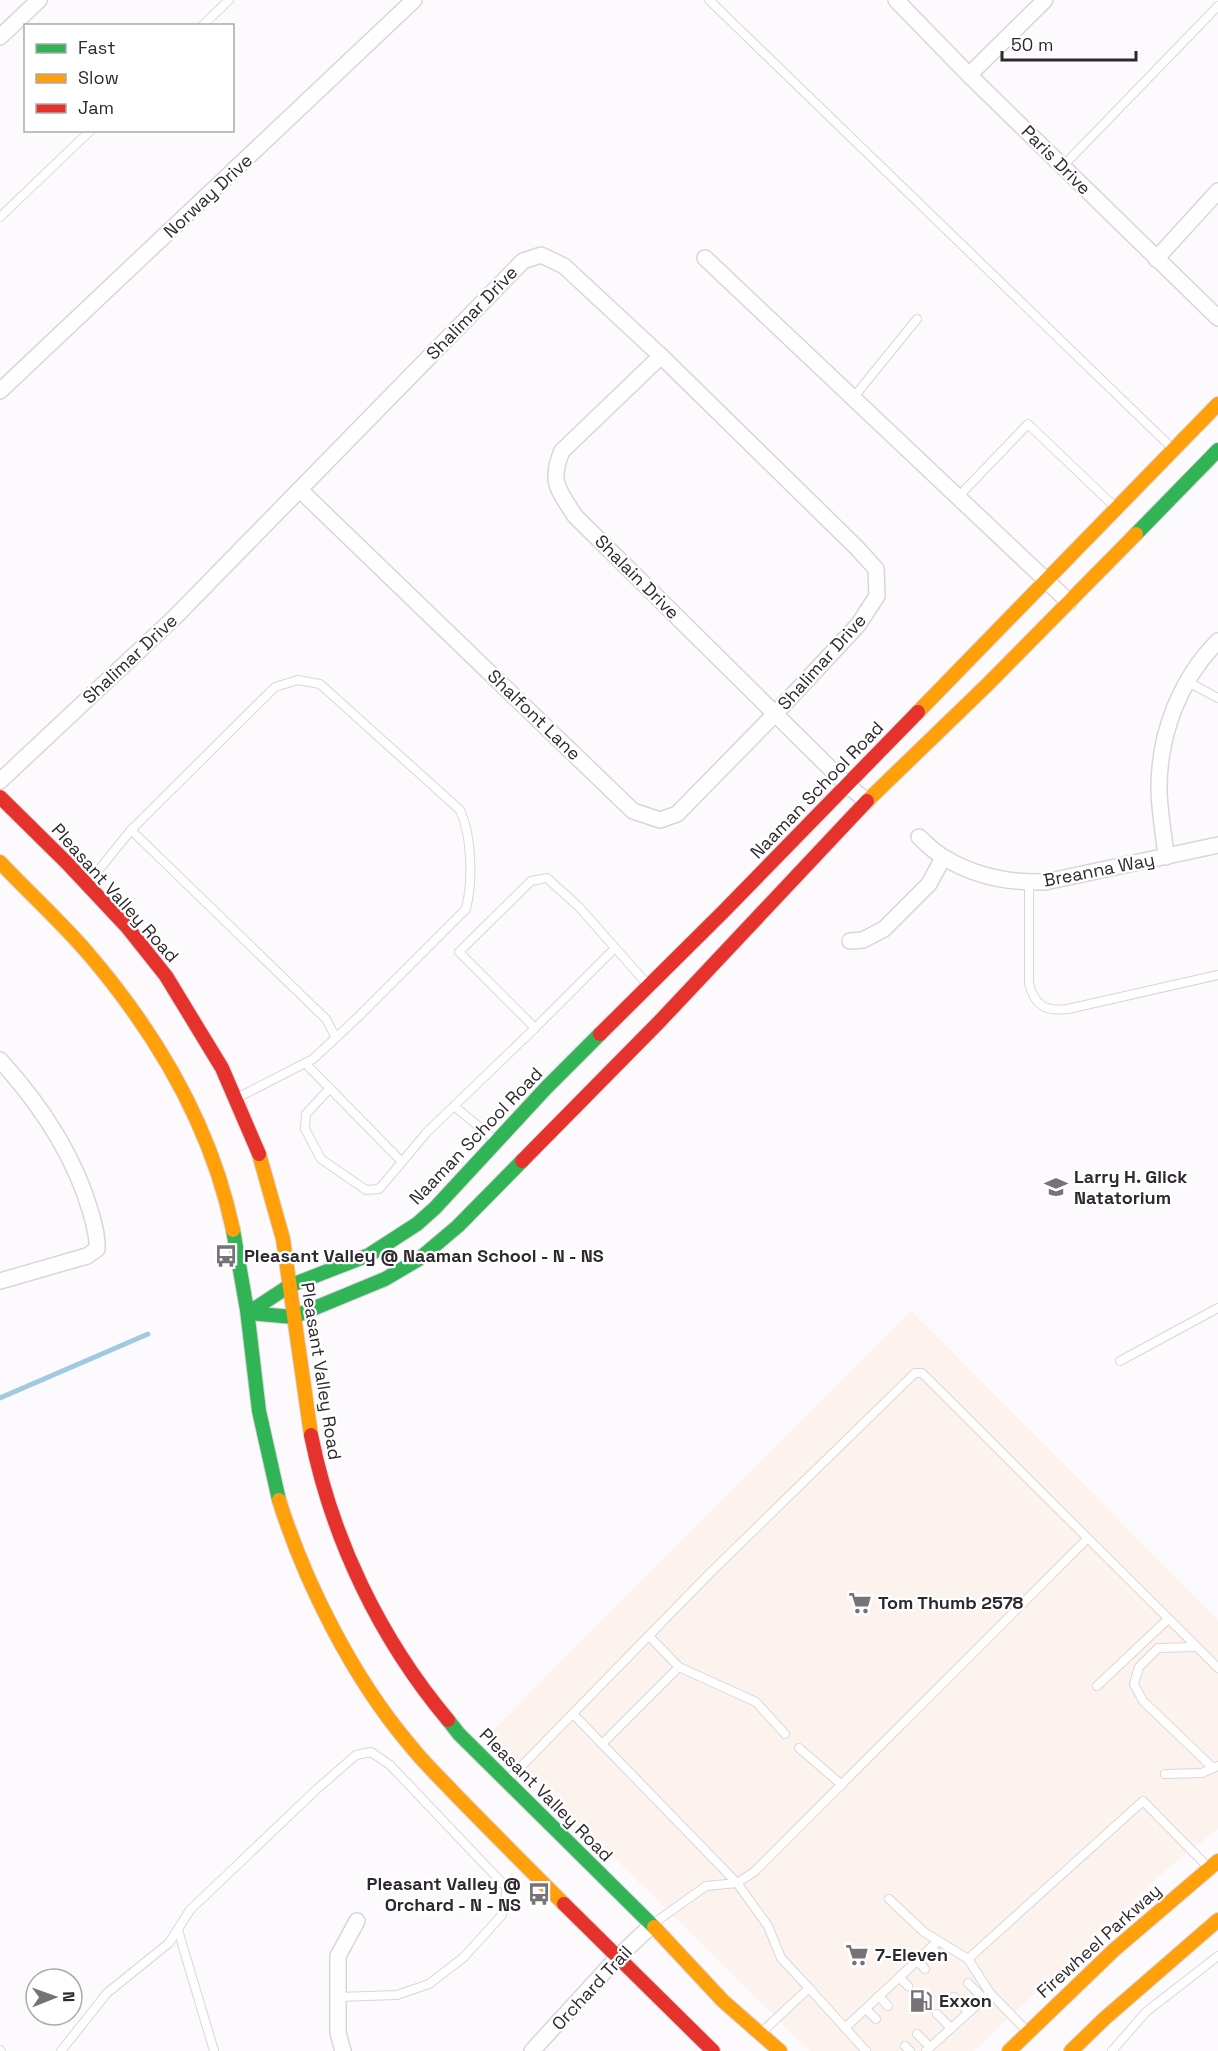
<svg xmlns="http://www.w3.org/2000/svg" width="1218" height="2051" font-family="'Space Grotesk',sans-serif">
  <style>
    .commercial { fill: #fdf3ee }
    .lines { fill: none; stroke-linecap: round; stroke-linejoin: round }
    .stream { stroke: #a0cae1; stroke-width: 5 }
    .lane-casing { stroke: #dad5da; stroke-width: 10 }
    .street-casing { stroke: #dad5da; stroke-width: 18 }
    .fast-casing { stroke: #dad5da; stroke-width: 16 }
    .slow-casing { stroke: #dad5da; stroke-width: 16 }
    .jam-casing { stroke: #dad5da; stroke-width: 16 }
    .lane { stroke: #fffeff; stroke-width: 8 }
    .street { stroke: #fffeff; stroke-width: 15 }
    .fast { stroke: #30b455; stroke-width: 14 }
    .slow { stroke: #ff9f0a; stroke-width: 14 }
    .jam { stroke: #e5322d; stroke-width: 14 }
    .labels { text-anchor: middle; stroke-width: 4.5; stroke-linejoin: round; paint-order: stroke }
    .street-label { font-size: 18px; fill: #2e292f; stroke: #fff }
    .poi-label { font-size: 18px; font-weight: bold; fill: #2e292f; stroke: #fff; text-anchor: start }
  </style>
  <rect width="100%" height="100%" fill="#fdfafe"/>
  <path class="commercial" d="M911 1310 1218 1620V1829L1166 1870 974 2051H810L489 1734Z"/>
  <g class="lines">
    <path class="stream" d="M0 1398 148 1334"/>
    <g class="lane-casing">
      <g id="lane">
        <path d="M709 0 1173 449"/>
        <path d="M202 26 229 0"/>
        <path d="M1062 167 1218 6"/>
        <path d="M0 217 91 130"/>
        <path d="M853 398 917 319"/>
        <path d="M957 498 1028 424 1115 507"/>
        <path d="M1186 681 1218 698"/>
        <path d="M131 830 326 1019 336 1038"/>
        <path d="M89 882 131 830 275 687 298 680 320 684 460 810C472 836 473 881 466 909L356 1019 313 1059 237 1098"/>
        <path d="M1029 882V983C1034 1005 1045 1012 1068 1009L1218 975"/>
        <path d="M535 1028 615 948"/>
        <path d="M305 1063 402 1162 427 1132 535 1028 459 952 531 881 547 878 579 907 648 985"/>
        <path d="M330 1088 306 1114 305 1129 321 1159 366 1190 379 1189 402 1162"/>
        <path d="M454 1106 495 1140"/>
        <path d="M1120 1361 1218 1308"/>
        <path d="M1196 1647 1158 1648 1139 1667 1134 1684 1143 1701 1213 1768"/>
        <path d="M679 1667 756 1702 785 1734"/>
        <path d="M1097 1686 1168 1619"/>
        <path d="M573 1714 737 1883 768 1926 781 1958 809 1988"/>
        <path d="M602 1744 679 1667 649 1636"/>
        <path d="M799 1748 842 1785"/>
        <path d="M1165 1774 1202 1773 1218 1766"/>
        <path d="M508 1780 710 1573 915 1373H922L1218 1668"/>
        <path d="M889 1899 924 1932 968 1959"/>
        <path d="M654 1923 706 1886 737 1883 754 1872 1087 1539"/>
        <path d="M178 1930 214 2051"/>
        <path d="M931 1948 939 1955"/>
        <path d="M917 1961 925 1969"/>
        <path d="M899 1977 908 1986"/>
        <path d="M968 1983 984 1999"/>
        <path d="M990 1993 968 1959 1143 1801 1207 1866"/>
        <path d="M879 1996 888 2006"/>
        <path d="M954 1997 969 2012"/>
        <path d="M866 2009 876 2019"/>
        <path d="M937 2014 951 2028"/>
        <path d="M845 2028 938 1941"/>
        <path d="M763 2031 809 1988 866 2051"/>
        <path d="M917 2034 930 2047"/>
        <path d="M905 2046 910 2051"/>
        <path d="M0 2050 1 2051"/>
        <path d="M61 2051 107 1993 169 1943 190 1910 317 1789 356 1755 371 1752 390 1765 507 1888 502 1915 464 1957 429 1984 397 1995 338 1997"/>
        <path d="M926 2051 990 1993 1026 2030"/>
        <path d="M1112 2051 1146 2012 1218 1956"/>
      </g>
    </g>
    <g class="street-casing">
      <g id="street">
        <path d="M896 0 969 75 1218 318"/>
        <path d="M0 37 39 0"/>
        <path d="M969 75 1045 0"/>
        <path d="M705 258 1069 602"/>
        <path d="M1156 259 1218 191"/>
        <path d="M661 356 562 451C549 482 558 489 575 516L847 785 867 801"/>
        <path d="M0 391 414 0"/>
        <path d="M0 781 175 617 523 261 541 255 564 266 661 356 858 549 876 569 877 596 858 625 775 714 677 814 660 820 633 811 300 490"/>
        <path d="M919 837C927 844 935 853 945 858 976 877 1009 883 1045 882L1218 845"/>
        <path d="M1166 857C1164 834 1159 810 1159 788 1159 734 1180 679 1218 641"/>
        <path d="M850 941 863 940 884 929 929 884 943 858"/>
        <path d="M0 1060C41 1105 74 1154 91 1213 94 1225 98 1236 97 1249L87 1256 0 1281"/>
        <path d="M343 2051 338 2033V1956L357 1921"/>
        <path d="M532 2051 617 1958 652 1925"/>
      </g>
    </g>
    <g class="fast-casing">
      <g id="fast">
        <path d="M1136 534 1218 450"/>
        <path d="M233 1230 247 1310 259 1411 279 1500"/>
        <path d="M248 1313 289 1286 369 1255 417 1224 435 1208 546 1088 600 1034"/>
        <path d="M248 1313 293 1317 385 1279 419 1259 458 1226 522 1161"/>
        <path d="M448 1720 459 1734 654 1927"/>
      </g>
    </g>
    <g class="slow-casing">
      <g id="slow">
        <path d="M918 712 1218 404"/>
        <path d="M867 801 988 684 1136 534"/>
        <path d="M0 862C28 892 59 920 86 951 155 1031 211 1125 233 1230"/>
        <path d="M259 1154 283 1239 311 1435"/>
        <path d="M279 1500C305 1583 353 1678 409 1744 423 1762 440 1778 455 1794 491 1831 528 1868 564 1904"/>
        <path d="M654 1927 723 2001 780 2051"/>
        <path d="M1009 2051 1114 1950 1218 1861"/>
        <path d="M1071 2051 1104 2019 1218 1920"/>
      </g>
    </g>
    <g class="jam-casing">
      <g id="jam">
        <path d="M0 797 67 863 127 927 166 976 222 1068 259 1154"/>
        <path d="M600 1034 723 912 918 712"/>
        <path d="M522 1161 661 1020 867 801"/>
        <path d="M311 1435C332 1539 380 1639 448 1720"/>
        <path d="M564 1904 713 2051"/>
      </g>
    </g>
    <use href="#lane" class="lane"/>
    <use href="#street" class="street"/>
    <use href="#fast" class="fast"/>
    <use href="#slow" class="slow"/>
    <use href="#jam" class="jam"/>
  </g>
  <defs>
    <g id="school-bare" transform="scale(1.8)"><path d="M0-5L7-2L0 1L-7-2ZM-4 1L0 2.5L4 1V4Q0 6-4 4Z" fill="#767277" stroke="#fff" stroke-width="2.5" paint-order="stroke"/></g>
    <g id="bus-bare" transform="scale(1.8)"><path d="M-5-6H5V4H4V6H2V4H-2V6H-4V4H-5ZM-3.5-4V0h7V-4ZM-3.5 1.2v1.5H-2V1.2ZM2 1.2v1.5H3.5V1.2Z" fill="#767277" stroke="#fff" stroke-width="2.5" paint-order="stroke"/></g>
    <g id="supermarket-bare" transform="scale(1.8)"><path d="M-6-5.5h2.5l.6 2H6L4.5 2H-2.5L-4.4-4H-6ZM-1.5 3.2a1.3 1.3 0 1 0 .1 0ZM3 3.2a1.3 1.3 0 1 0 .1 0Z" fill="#767277" stroke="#fff" stroke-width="2.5" paint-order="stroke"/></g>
    <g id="fuel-bare" transform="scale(1.8)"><path d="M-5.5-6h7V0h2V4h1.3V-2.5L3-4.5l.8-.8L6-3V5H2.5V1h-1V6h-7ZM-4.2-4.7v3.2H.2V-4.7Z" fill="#767277" stroke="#fff" stroke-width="2.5" paint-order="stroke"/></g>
  </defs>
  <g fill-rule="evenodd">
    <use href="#school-bare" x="1056" y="1187"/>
    <use href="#bus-bare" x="226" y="1256"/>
    <use href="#supermarket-bare" x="860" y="1603"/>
    <use href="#bus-bare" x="539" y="1894"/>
    <use href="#supermarket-bare" x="857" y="1955"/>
    <use href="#fuel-bare" x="921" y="2001"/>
  </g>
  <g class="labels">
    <g class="street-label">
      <text transform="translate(1056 160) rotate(45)" y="6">Paris Drive</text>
      <text transform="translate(208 196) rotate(-43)" y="6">Norway Drive</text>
      <text transform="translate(472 313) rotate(-46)" y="6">Shalimar Drive</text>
      <text transform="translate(637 577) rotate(45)" y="6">Shalain Drive</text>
      <text transform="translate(130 659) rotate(-43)" y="6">Shalimar Drive</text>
      <text transform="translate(822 662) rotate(-48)" y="6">Shalimar Drive</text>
      <text transform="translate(534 715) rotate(44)" y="6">Shalfont Lane</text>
      <text transform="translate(817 790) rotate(-46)" y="6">Naaman School Road</text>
      <text transform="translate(1099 870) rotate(-11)" y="6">Breanna Way</text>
      <text transform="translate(115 893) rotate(48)" y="6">Pleasant Valley Road</text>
      <text transform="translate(476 1136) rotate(-46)" y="6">Naaman School Road</text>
      <text transform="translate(321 1371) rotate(81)" y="6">Pleasant Valley Road</text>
      <text transform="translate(546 1795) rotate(45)" y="6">Pleasant Valley Road</text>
      <text transform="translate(1099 1941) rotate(-42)" y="6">Firewheel Parkway</text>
      <text transform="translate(592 1988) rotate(-47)" y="6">Orchard Trail</text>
    </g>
    <g class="poi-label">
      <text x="1074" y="1183">Larry H. Glick<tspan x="1074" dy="21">Natatorium</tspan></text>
      <text x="244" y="1262">Pleasant Valley @ Naaman School - N - NS</text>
      <text x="878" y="1609">Tom Thumb 2578</text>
      <text x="521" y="1890" text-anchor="end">Pleasant Valley @<tspan x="521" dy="21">Orchard - N - NS</tspan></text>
      <text x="875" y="1961">7-Eleven</text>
      <text x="939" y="2007">Exxon</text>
    </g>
  </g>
  <rect x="24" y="24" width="210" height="108" fill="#ffffff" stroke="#aba9ac" stroke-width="1.5"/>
  <rect x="36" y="44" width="30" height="9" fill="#30b455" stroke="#aba9ac" stroke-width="1.5"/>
  <text x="78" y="54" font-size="18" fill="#2e292f">Fast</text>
  <rect x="36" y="74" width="30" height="9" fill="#ff9f0a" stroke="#aba9ac" stroke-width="1.5"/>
  <text x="78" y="84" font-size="18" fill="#2e292f">Slow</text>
  <rect x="36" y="104" width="30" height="9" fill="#e5322d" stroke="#aba9ac" stroke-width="1.5"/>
  <text x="78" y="114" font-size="18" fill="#2e292f">Jam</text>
  <g transform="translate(54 1997) rotate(89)"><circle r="28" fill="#ffffff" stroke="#aba9ac" stroke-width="1.5"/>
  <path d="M0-4.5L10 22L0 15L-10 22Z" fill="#767277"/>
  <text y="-9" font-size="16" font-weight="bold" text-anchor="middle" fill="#2e292f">N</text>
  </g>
  <path d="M1002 51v9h134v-9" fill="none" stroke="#2e292f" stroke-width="3"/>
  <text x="1011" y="51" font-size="18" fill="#2e292f" stroke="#ffffff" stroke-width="4.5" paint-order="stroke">50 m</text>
</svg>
